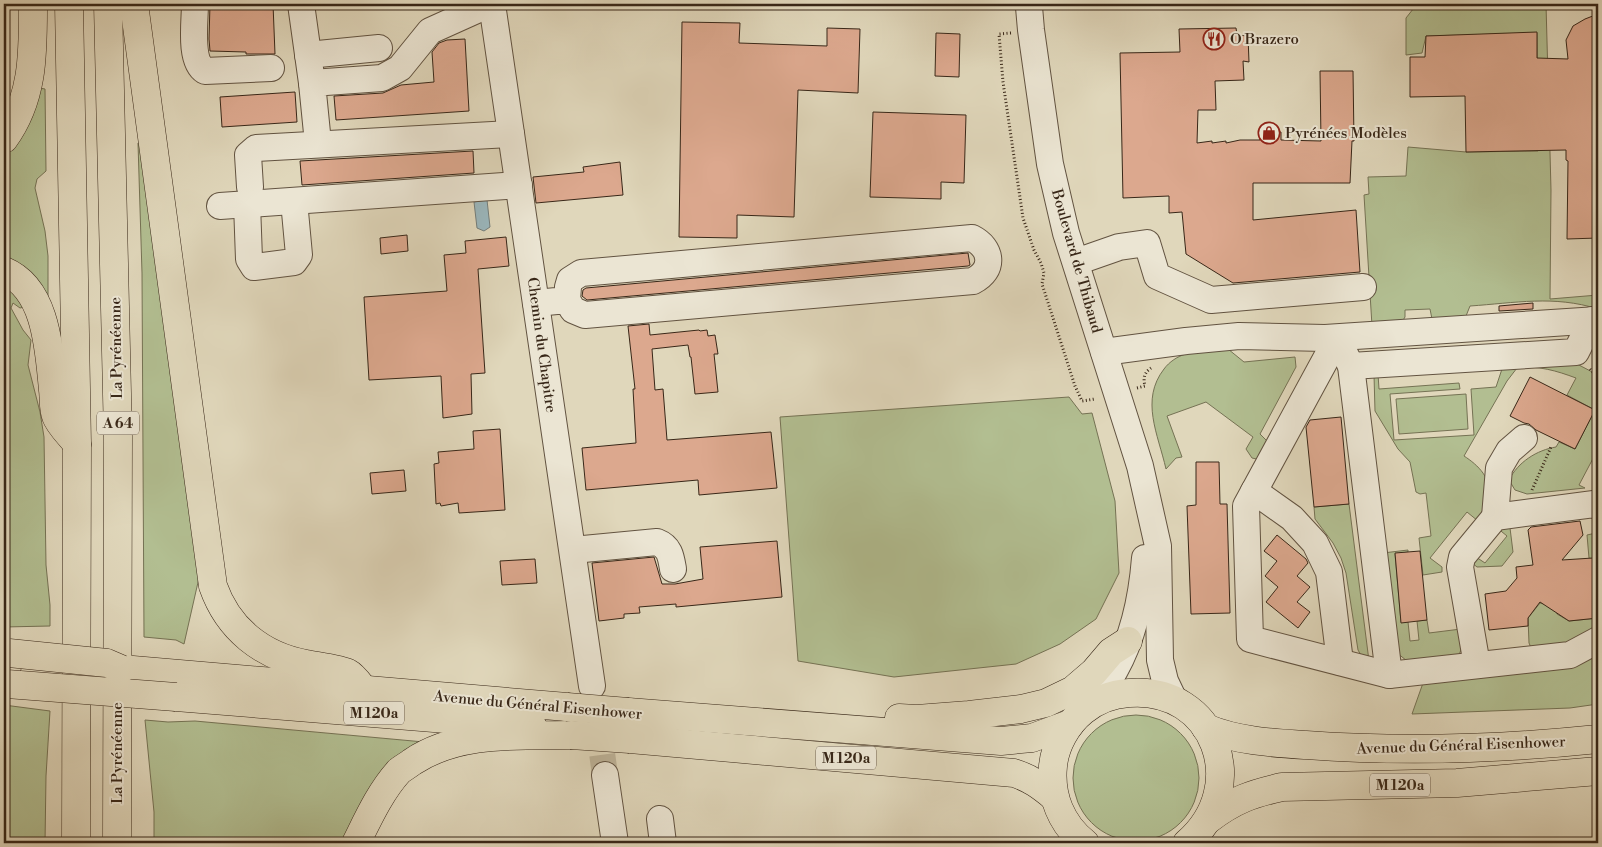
<svg xmlns="http://www.w3.org/2000/svg" width="1602" height="847" font-family="'Libre Bodoni',serif">
  <style>
    .green { fill: #b2be91; stroke: #757254 }
    .water { fill: #9ab6bc; stroke: #737d7a }
    .building { fill: #dca88e; stroke: #382718 }
    .lines { fill: none; stroke-linecap: round; stroke-linejoin: round }
    .minor-tunnel { stroke: #beb49a; stroke-width: 26; stroke-dasharray: 26 13; stroke-linecap: butt }
    .minor-casing { stroke: #625341; stroke-width: 28 }
    .major-casing { stroke: #382718; stroke-width: 29 }
    .highway-casing { stroke: #382718; stroke-width: 29 }
    .path { stroke: #382718; stroke-width: 3; stroke-dasharray: 1 2.5; stroke-linecap: butt }
    .minor { stroke: #ebe5d3; stroke-width: 26 }
    .major { stroke: #e0d7bb; stroke-width: 28 }
    .highway { stroke: #e0d7bb; stroke-width: 28 }
    .major-bridge-casing { stroke: #382718; stroke-width: 29; stroke-linecap: butt }
    .highway-bridge-casing { stroke: #382718; stroke-width: 29; stroke-linecap: butt }
    .major-bridge { stroke: #e0d7bb; stroke-width: 28 }
    .highway-bridge { stroke: #e0d7bb; stroke-width: 28 }
    .labels { text-anchor: middle; stroke-width: 4; stroke-linejoin: round; paint-order: stroke }
    .shield { fill: #ebe5d3; stroke: #6e6050; stroke-width: 1 }
    .shield-label { font-size: 14px; font-weight: bold; fill: #382718 }
    .poi-label { font-size: 15px; fill: #382718; stroke: #ebe5d3; text-anchor: start }
    .street-label { font-size: 15px; fill: #382718; stroke: #ebe5d3 }
  </style>
  <rect width="100%" height="100%" fill="#e0d7bb"/>
  <filter id="stains"><feTurbulence type="fractalNoise" baseFrequency=".004" numOctaves="4"/><feColorMatrix values="0 0 0 0 .2 0 0 0 0 .09 0 0 0 0 .02 0 0 0 .5 -.17"/></filter>
  <radialGradient id="worn" r=".72"><stop offset=".6" stop-color="#630" stop-opacity="0"/><stop offset="1" stop-color="#630" stop-opacity=".3"/></radialGradient>
  <g class="green">
    <path d="M1417 4H1546L1551 190 1550 299 1598 295V309C1554 295 1515 303 1470 306L1466 316 1432 319 1430 309 1405 310V317L1402 322 1372 326 1364 195 1369 194 1368 177 1406 176 1408 147 1466 152 1538 151 1537 33 1426 36 1422 53 1406 55V18Z"/>
    <path d="M34 87 45 89 46 171 37 179 35 188 45 231 48 256V301L4 259V148Z"/>
    <path d="M138 143H141L201 569 184 644 176 640 144 637 142 273Z"/>
    <path d="M4 284 15 293 24 307 20 308 13 303 11 308 23 330 31 340 28 365 40 412 44 437 46 565 50 605V626L4 627Z"/>
    <path d="M1228 349 1244 362 1295 357 1296 367 1260 434 1270 444 1261 460 1252 458 1246 449 1253 437 1206 402 1167 416 1182 457 1176 458 1166 469C1158 434 1140 400 1164 369 1169 362 1178 356 1186 354 1199 350 1215 351 1228 349Z"/>
    <path d="M1577 364 1598 375V449L1579 485 1585 488 1527 494 1515 490 1509 480C1518 462 1537 450 1556 447L1559 442 1575 449 1595 410 1567 395 1576 378C1557 371 1538 365 1517 368L1507 381 1464 456C1478 465 1493 479 1488 498 1486 506 1481 514 1478 521L1467 512 1430 558 1442 567V572L1423 575 1419 538 1431 536 1426 493 1420 494 1416 492 1410 462 1398 449 1375 411 1374 375 1378 374 1379 389 1459 383 1460 389 1390 394 1394 440 1474 435 1471 389 1496 387 1503 366Z"/>
    <path d="M1466 394 1468 429 1399 434 1396 399Z"/>
    <path d="M1069 397 1082 414 1092 413 1115 501 1119 573 1096 619 1060 644 1016 664 894 677 798 661 780 417Z"/>
    <path d="M1349 504 1369 661 1362 657 1358 650 1346 573 1341 558 1333 543 1315 519 1314 507Z"/>
    <path d="M1594 511 1598 513V605L1593 559 1589 558 1587 535 1596 533Z"/>
    <path d="M1496 527 1510 528 1513 552 1502 566 1477 567 1472 563 1473 555 1485 563 1507 536Z"/>
    <path d="M1408 550V552L1395 554 1401 622H1408L1410 641 1419 640 1417 621 1427 620 1429 633 1461 629 1463 645 1458 657 1407 661 1396 652 1383 553Z"/>
    <path d="M1555 599 1557 614 1569 621 1598 618V632L1587 638 1533 652 1529 643 1528 618 1540 603 1544 604Z"/>
    <path d="M1598 649V704L1570 708 1412 714 1423 683Z"/>
    <path d="M4 705 50 711 46 776 45 843H10L4 769Z"/>
    <circle cx="1136" cy="778" r="63"/>
    <path d="M145 720 168 722 195 721 424 742 346 843H154V812Z"/>
  </g>
  <path class="water" d="M487 200 490 227 484 231 477 228 474 202Z"/>
  <g class="building">
    <path d="M210 4H273L275 54H246V52L210 51 209 39Z"/>
    <path d="M1598 14V238L1567 239 1568 161 1566 160V150L1466 152 1465 96 1410 97V57H1425L1426 36 1537 32V58L1568 59 1566 40 1573 26 1585 19Z"/>
    <path d="M682 22 740 23 739 43 827 46V28L860 29 858 93 798 90 794 217 737 215V238L679 237Z"/>
    <path d="M1236 28 1237 35 1248 36 1249 62 1243 61 1244 80 1215 81 1216 110H1198L1197 143 1212 141V143L1226 141V143L1240 140H1260V132H1281V140L1321 141 1320 71H1353L1354 141H1352L1350 183H1253V220L1356 210 1360 272 1233 283 1186 254 1182 212 1169 213V196L1123 198 1120 53 1180 52 1179 29Z"/>
    <path d="M936 33 960 34 959 77 935 76Z"/>
    <path d="M465 39 469 111 336 120 334 96 383 93 401 85 434 82 432 52 439 43 447 40Z"/>
    <path d="M295 92 297 122 222 127 220 97Z"/>
    <path d="M873 112 966 115 964 183 941 182V199L870 197Z"/>
    <path d="M473 151 474 173 302 185 300 161Z"/>
    <path d="M620 162 623 195 536 203 533 177 584 172 583 167Z"/>
    <path d="M407 235 408 251 381 254 380 238Z"/>
    <path d="M506 237 509 266 478 269 485 373 471 374 472 414 443 418 441 376 369 380 364 297 447 291 444 255 466 253 465 241Z"/>
    <path d="M968 253 970 265 968 266 587 300 582 296 583 290 586 288Z"/>
    <path d="M1533 303V309L1499 311V306Z"/>
    <path d="M649 324 650 335 699 330 700 331 707 330 708 336 715 335 718 354H714L718 392 695 394 691 357H690L688 345 652 349 655 390 663 389 667 440 771 432 777 488 699 495 698 480 586 490 582 448 636 443 633 389H635L628 326Z"/>
    <path d="M1530 377 1595 410 1575 449 1536 430 1529 424 1524 423 1510 416Z"/>
    <path d="M1341 417 1349 504 1314 507 1306 427 1310 420Z"/>
    <path d="M500 429 505 510 459 513 458 503 441 506 440 503 436 504 434 464 439 463 438 452 474 449 473 431Z"/>
    <path d="M1196 462H1219L1220 504H1227L1230 613 1191 614 1187 506 1196 505Z"/>
    <path d="M404 470 406 491 372 494 370 473Z"/>
    <path d="M1580 521 1583 535 1562 560 1593 558 1598 618 1569 621 1540 602 1528 618V626L1489 630 1485 594 1506 591 1517 578 1516 567 1533 565 1528 530 1531 527Z"/>
    <path d="M1277 535 1306 559 1308 563 1297 576 1310 587 1297 602 1310 612 1298 628 1266 602 1278 587 1265 576 1277 561 1264 551Z"/>
    <path d="M777 541 782 597 676 607V604L639 607 640 613 624 614V618L599 621 592 563 654 557 662 584H675L703 579 700 547Z"/>
    <path d="M1420 551 1427 620 1401 623 1395 553Z"/>
    <path d="M535 559 537 583 502 585 500 561Z"/>
  </g>
  <g class="lines">
    <path class="minor-tunnel" d="M597 716 605 775"/>
    <g class="minor-casing">
      <g id="minor">
        <path d="M195 4C195 21 189 61 205 71L271 68"/>
        <path d="M301 4 312 83"/>
        <path d="M492 4 592 686"/>
        <path d="M1029 7 1031 30 1050 164 1066 233 1140 466 1158 546 1160 660 1165 681 1174 700"/>
        <path d="M308 55 379 48"/>
        <path d="M318 143 312 83 382 78 400 68 430 31 490 4"/>
        <path d="M250 187 248 155 256 148 511 134"/>
        <path d="M247 204 249 259 254 267 294 262 299 255 294 201"/>
        <path d="M220 206 519 185"/>
        <path d="M1076 262 1119 247 1147 243 1157 276 1211 300 1363 287"/>
        <path d="M536 303 567 300 573 310 585 315 973 281C995 270 992 248 972 238L581 273 570 280 568 287 567 300"/>
        <path d="M1325 338 1598 320"/>
        <path d="M1334 344 1246 506 1250 639 1389 675"/>
        <path d="M1104 352 1186 341 1239 336 1325 338 1342 348 1351 366 1389 675 1570 655 1598 640"/>
        <path d="M1351 366 1576 352 1592 320"/>
        <path d="M1254 491 1292 518 1315 543 1329 572 1340 662"/>
        <path d="M1495 517 1499 468 1509 451 1524 438"/>
        <path d="M573 550 657 542C670 547 671 557 673 569"/>
        <path d="M1477 665 1460 567 1462 557 1495 517 1594 504 1598 506"/>
        <path d="M1088 707C1097 695 1108 684 1115 670 1134 636 1142 596 1145 558"/>
        <path d="M605 775 615 843"/>
        <path d="M660 819 663 843"/>
      </g>
    </g>
    <g class="major-casing">
      <g id="major">
        <path d="M4 666 7 667"/>
        <path d="M121 669 567 707"/>
        <path d="M176 697 520 725 533 727"/>
        <path d="M628 712 1001 741 1032 738 1070 724"/>
        <path d="M899 718 917 719 969 715 1021 709 1046 703 1073 690 1094 672 1111 652 1128 641"/>
        <path d="M1206 728C1237 741 1273 743 1306 745 1403 752 1502 749 1598 739"/>
        <path d="M630 739 1014 773C1030 778 1041 786 1054 797"/>
        <path d="M1209 819C1234 800 1251 794 1282 787L1457 783 1598 771"/>
        <path d="M1085 843C1061 824 1050 796 1053 766 1055 745 1067 724 1083 711 1096 700 1113 694 1129 693 1215 686 1252 787 1187 843"/>
      </g>
    </g>
    <g class="highway-casing">
      <g id="highway">
        <path d="M69 4 77 444 76 843"/>
        <path d="M108 4 118 437 117 843"/>
        <path d="M134 4 213 586C228 629 262 656 306 664 316 666 341 669 348 673 354 676 360 685 364 690"/>
        <path d="M4 139C34 98 33 52 33 4"/>
        <path d="M4 271C47 289 49 350 53 390 54 397 53 409 56 416 59 425 71 436 77 444"/>
        <path d="M356 843C368 819 380 792 399 771 403 768 408 765 412 762 458 731 518 736 571 735"/>
      </g>
    </g>
    <g class="path">
      <path d="M1011 33 999 34 1003 82 1023 218 1034 250 1041 263 1044 273 1042 284 1075 386 1082 401 1095 399"/>
      <path d="M1590 369 1598 378"/>
      <path d="M1137 388 1145 386C1143 378 1144 373 1151 368"/>
      <path d="M1532 490 1551 447"/>
    </g>
    <use href="#minor" class="minor"/>
    <use href="#major" class="major"/>
    <use href="#highway" class="highway"/>
    <g class="major-bridge-casing">
      <g id="major-bridge">
        <path d="M7 684 176 697"/>
        <path d="M567 707 628 712"/>
        <path d="M571 735 630 739"/>
      </g>
    </g>
    <g class="highway-bridge-casing">
      <path id="highway-bridge" d="M9 653 107 663 121 669"/>
    </g>
    <use href="#major-bridge" class="major-bridge"/>
    <use href="#highway-bridge" class="highway-bridge"/>
  </g>
  <defs>
    <g id="restaurant-ring" transform="scale(1.125)"><circle r="9.5" fill="#ebe5d3" stroke="#8f2418" stroke-width="1.5"/><path d="M-5-6h1v4h1v-4h1v4h1v-4h1v5L-1.5 .5V6h-2V.5L-5-1ZM5-6V6H3V1.5H1.5Q1.5-4 5-6Z" fill="#8f2418"/></g>
    <g id="shop-ring" transform="scale(1.125)"><circle r="9.5" fill="#ebe5d3" stroke="#8f2418" stroke-width="1.5"/><path d="M-5-2.5h2.3a2.7 3.5 0 0 1 5.4 0H5L5.5 6h-11ZM-1.5-2.5h3a1.5 2.3 0 0 0-3 0Z" fill="#8f2418"/></g>
  </defs>
  <g fill-rule="evenodd">
    <use href="#restaurant-ring" x="1214" y="39"/>
    <use href="#shop-ring" x="1269" y="133"/>
  </g>
  <g class="labels">
    <g class="shield">
      <rect x="97" y="411.5" width="42" height="23" rx="4"/>
      <rect x="344" y="701.5" width="60" height="23" rx="4"/>
      <rect x="816" y="746.5" width="60" height="23" rx="4"/>
      <rect x="1370" y="773.5" width="60" height="23" rx="4"/>
    </g>
    <g class="shield-label">
      <text x="118" y="428">A 64</text>
      <text x="374" y="718">M 120a</text>
      <text x="846" y="763">M 120a</text>
      <text x="1400" y="790">M 120a</text>
    </g>
    <g class="poi-label">
      <text x="1230" y="44">O Brazero</text>
      <text x="1285" y="138">Pyrénées Modèles</text>
    </g>
    <g class="street-label">
      <text transform="translate(1077 261) rotate(74)" y="5">Boulevard de Thibaud</text>
      <text transform="translate(542 345) rotate(82)" y="5">Chemin du Chapitre</text>
      <text transform="translate(116 348) rotate(-91)" y="5">La Pyrénéenne</text>
      <text transform="translate(538 705) rotate(5)" y="5">Avenue du Général Eisenhower</text>
      <text transform="translate(1461 745) rotate(-2)" y="5">Avenue du Général Eisenhower</text>
      <text transform="translate(117 753) rotate(-90)" y="5">La Pyrénéenne</text>
    </g>
  </g>
  <rect width="1602" height="847" fill="none" stroke="#e0d7bb" stroke-width="20"/>
  <rect x="5" y="5" width="1592" height="837" fill="none" stroke="#382718" stroke-width="2.5"/>
  <rect x="10" y="10" width="1582" height="827" fill="none" stroke="#382718"/>
  <rect width="100%" height="100%" filter="url(#stains)"/>
  <rect width="100%" height="100%" fill="url(#worn)"/>
</svg>
